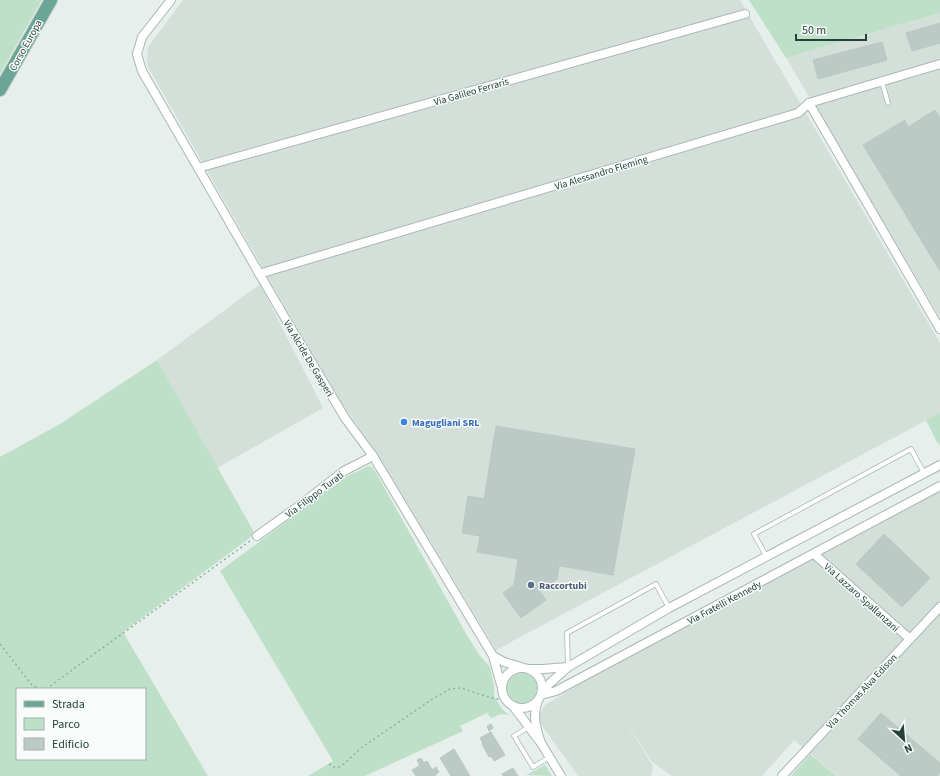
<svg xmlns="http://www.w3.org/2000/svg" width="940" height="776" font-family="'Source Sans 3',sans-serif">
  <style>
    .built { fill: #d4dfda }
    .green { fill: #bfe0c8; fill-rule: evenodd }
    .building { fill: #bbcac4; stroke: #b8c9c2 }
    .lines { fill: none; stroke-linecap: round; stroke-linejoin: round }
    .service-casing { stroke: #a8b8b2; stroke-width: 5.5 }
    .minor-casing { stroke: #a8b8b2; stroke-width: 10 }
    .primary-casing { stroke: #c2cac8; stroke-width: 14 }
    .path { stroke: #86b3a5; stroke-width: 1.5; stroke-dasharray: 2 3; stroke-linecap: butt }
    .service { stroke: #fff; stroke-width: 4 }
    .minor { stroke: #fff; stroke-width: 8 }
    .primary { stroke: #6aa596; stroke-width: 12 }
    .shop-dot { fill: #3f7fe0; stroke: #f7fbf9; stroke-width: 1.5 }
    .service-dot { fill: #5c6f8a; stroke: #f7fbf9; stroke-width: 1.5 }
    .labels { text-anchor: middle; stroke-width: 3; stroke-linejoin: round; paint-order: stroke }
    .street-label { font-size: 10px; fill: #24423a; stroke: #f7fbf9 }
    .shop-label { font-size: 10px; font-weight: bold; fill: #366cbe; stroke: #f7fbf9; text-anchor: start }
    .service-label { font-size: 10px; font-weight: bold; fill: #4e5e75; stroke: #f7fbf9; text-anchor: start }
  </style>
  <rect width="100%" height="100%" fill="#e6efeb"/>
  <g class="built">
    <path d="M183 0H740L940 343V413L496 650 377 453 344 407 322 372 148 67 147 60 148 47Z"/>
    <path d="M940 13V317L786 58Z"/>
    <path d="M260 284 323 408 217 468 157 360Z"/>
    <path d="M940 490V776H838L794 740 762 776H672L652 762 621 715 653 766 651 776H578L543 727 539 720 540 713 545 705 594 675Z"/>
  </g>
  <g class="green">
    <path d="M0 0H42L0 74Z"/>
    <path d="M749 0H940V13L786 58Z"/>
    <path d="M157 360 255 534 123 632 208 776H0V457L60 424ZM17 689H145V759H17Z"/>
    <path d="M940 413V445L937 442 926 420Z"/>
    <path d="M368 466 372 467 375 471 468 637 480 656 490 667 494 686V696L502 709 509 715 501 714 491 718 487 713 460 726 463 731 365 776H308L333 761 220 571 346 477Z"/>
    <circle cx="522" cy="688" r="15"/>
    <path d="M810 754 837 776H791Z"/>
    <path d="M545 765 552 776 526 775Z"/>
  </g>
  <g class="building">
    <path d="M940 23V43L912 51 906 33Z"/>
    <path d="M882 42 887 60 818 79 813 60Z"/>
    <path d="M935 110 940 118V271L863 145 905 120 908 127Z"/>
    <path d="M496 426 635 449 613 575 477 552 480 536 462 533 468 496 484 499Z"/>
    <path d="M884 534 930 578 902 607 856 564Z"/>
    <path d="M518 559 559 567 557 579 540 592 546 600 521 618 503 593 514 585Z"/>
    <path d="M881 713 940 763V772L937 776H901L858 739Z"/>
    <path d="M491 724 493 728 489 731 487 726Z"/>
    <path d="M491 732 505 755 494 761 491 756 489 757 482 744 483 743 480 738Z"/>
    <path d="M454 749 470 776H451L440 758Z"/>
    <path d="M421 758 424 763 420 766 417 760Z"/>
    <path d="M427 761 436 776H416L412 770Z"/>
    <path d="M436 767 439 772 435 775 432 770Z"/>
    <path d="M513 768 518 776H503L502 774Z"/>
  </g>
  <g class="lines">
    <g class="service-casing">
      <g id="service">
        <path d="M882 82 888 103"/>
        <path d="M766 556 754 534 911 449 924 473"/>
        <path d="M568 667 567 633 656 584 669 608"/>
        <path d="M529 727 514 736 533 767 550 757"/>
      </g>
    </g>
    <g class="minor-casing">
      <g id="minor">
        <path d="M171 0 142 37 137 54 142 71 285 318 345 418 373 456 493 656"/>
        <path d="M809 103 940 329"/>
        <path d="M198 168 745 14"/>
        <path d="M259 274 798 113 809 103 940 64"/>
        <path d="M257 536 303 503 344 471 373 456"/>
        <path d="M814 554 910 639"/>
        <path d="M568 667 669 608 940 465"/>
        <circle cx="522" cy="688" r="20"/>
        <path d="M530 669H543L568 667 549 684 542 693"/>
        <path d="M501 685 493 656 504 662 521 667"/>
        <path d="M541 695 556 691 940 486"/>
        <path d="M513 706 541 743C536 728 532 715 538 700"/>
        <path d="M541 743 561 776"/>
        <path d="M782 776 940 607"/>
      </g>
    </g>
    <g class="primary-casing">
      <path id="primary" d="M0 90 51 0"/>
    </g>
    <g class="path">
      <path d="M0 644 32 685 39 689"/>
      <path d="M46 689 250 541"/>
      <path d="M329 764 334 767H339L344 764 361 748 434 698 450 689 461 688 482 695 496 699H505"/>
    </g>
    <use href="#service" class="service"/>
    <use href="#minor" class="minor"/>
    <use href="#primary" class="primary"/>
  </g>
  <circle class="shop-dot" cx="404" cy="422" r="4"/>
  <circle class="service-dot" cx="531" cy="585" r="4"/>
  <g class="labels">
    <g class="street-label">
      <text transform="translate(25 45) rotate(-61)" y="4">Corso Europa</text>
      <text transform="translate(471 91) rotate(-16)" y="4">Via Galileo Ferraris</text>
      <text transform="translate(601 172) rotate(-17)" y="4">Via Alessandro Fleming</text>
      <text transform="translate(309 358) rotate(59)" y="4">Via Alcide De Gasperi</text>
      <text transform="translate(314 494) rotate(-37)" y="4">Via Filippo Turati</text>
      <text transform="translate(862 597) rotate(42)" y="4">Via Lazzaro Spallanzani</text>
      <text transform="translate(724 602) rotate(-28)" y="4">Via Fratelli Kennedy</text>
      <text transform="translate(861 691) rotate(-47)" y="4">Via Thomas Alva Edison</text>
    </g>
    <g class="shop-label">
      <text x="412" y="426">Magugliani SRL</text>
    </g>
    <g class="service-label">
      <text x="539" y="589">Raccortubi</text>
    </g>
  </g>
  <rect x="16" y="688" width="130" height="72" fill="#f7fbf9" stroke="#a3b1ad"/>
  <rect x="24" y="701" width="20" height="6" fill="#6aa596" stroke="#a3b1ad"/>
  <text x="52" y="708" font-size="12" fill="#24423a">Strada</text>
  <rect x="24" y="718" width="20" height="12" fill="#bfe0c8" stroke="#a3b1ad"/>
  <text x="52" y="728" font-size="12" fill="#24423a">Parco</text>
  <rect x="24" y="738" width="20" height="12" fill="#bbcac4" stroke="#a3b1ad"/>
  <text x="52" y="748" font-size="12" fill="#24423a">Edificio</text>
  <g transform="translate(904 740) rotate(154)" stroke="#f7fbf9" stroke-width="3" paint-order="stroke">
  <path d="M0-3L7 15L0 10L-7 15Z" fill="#24423a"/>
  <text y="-6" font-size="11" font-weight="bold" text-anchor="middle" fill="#24423a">N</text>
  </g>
  <path d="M796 34v6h70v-6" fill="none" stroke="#24423a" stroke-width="2"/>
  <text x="802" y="34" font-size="12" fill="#24423a" stroke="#f7fbf9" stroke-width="3" paint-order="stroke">50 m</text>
</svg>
